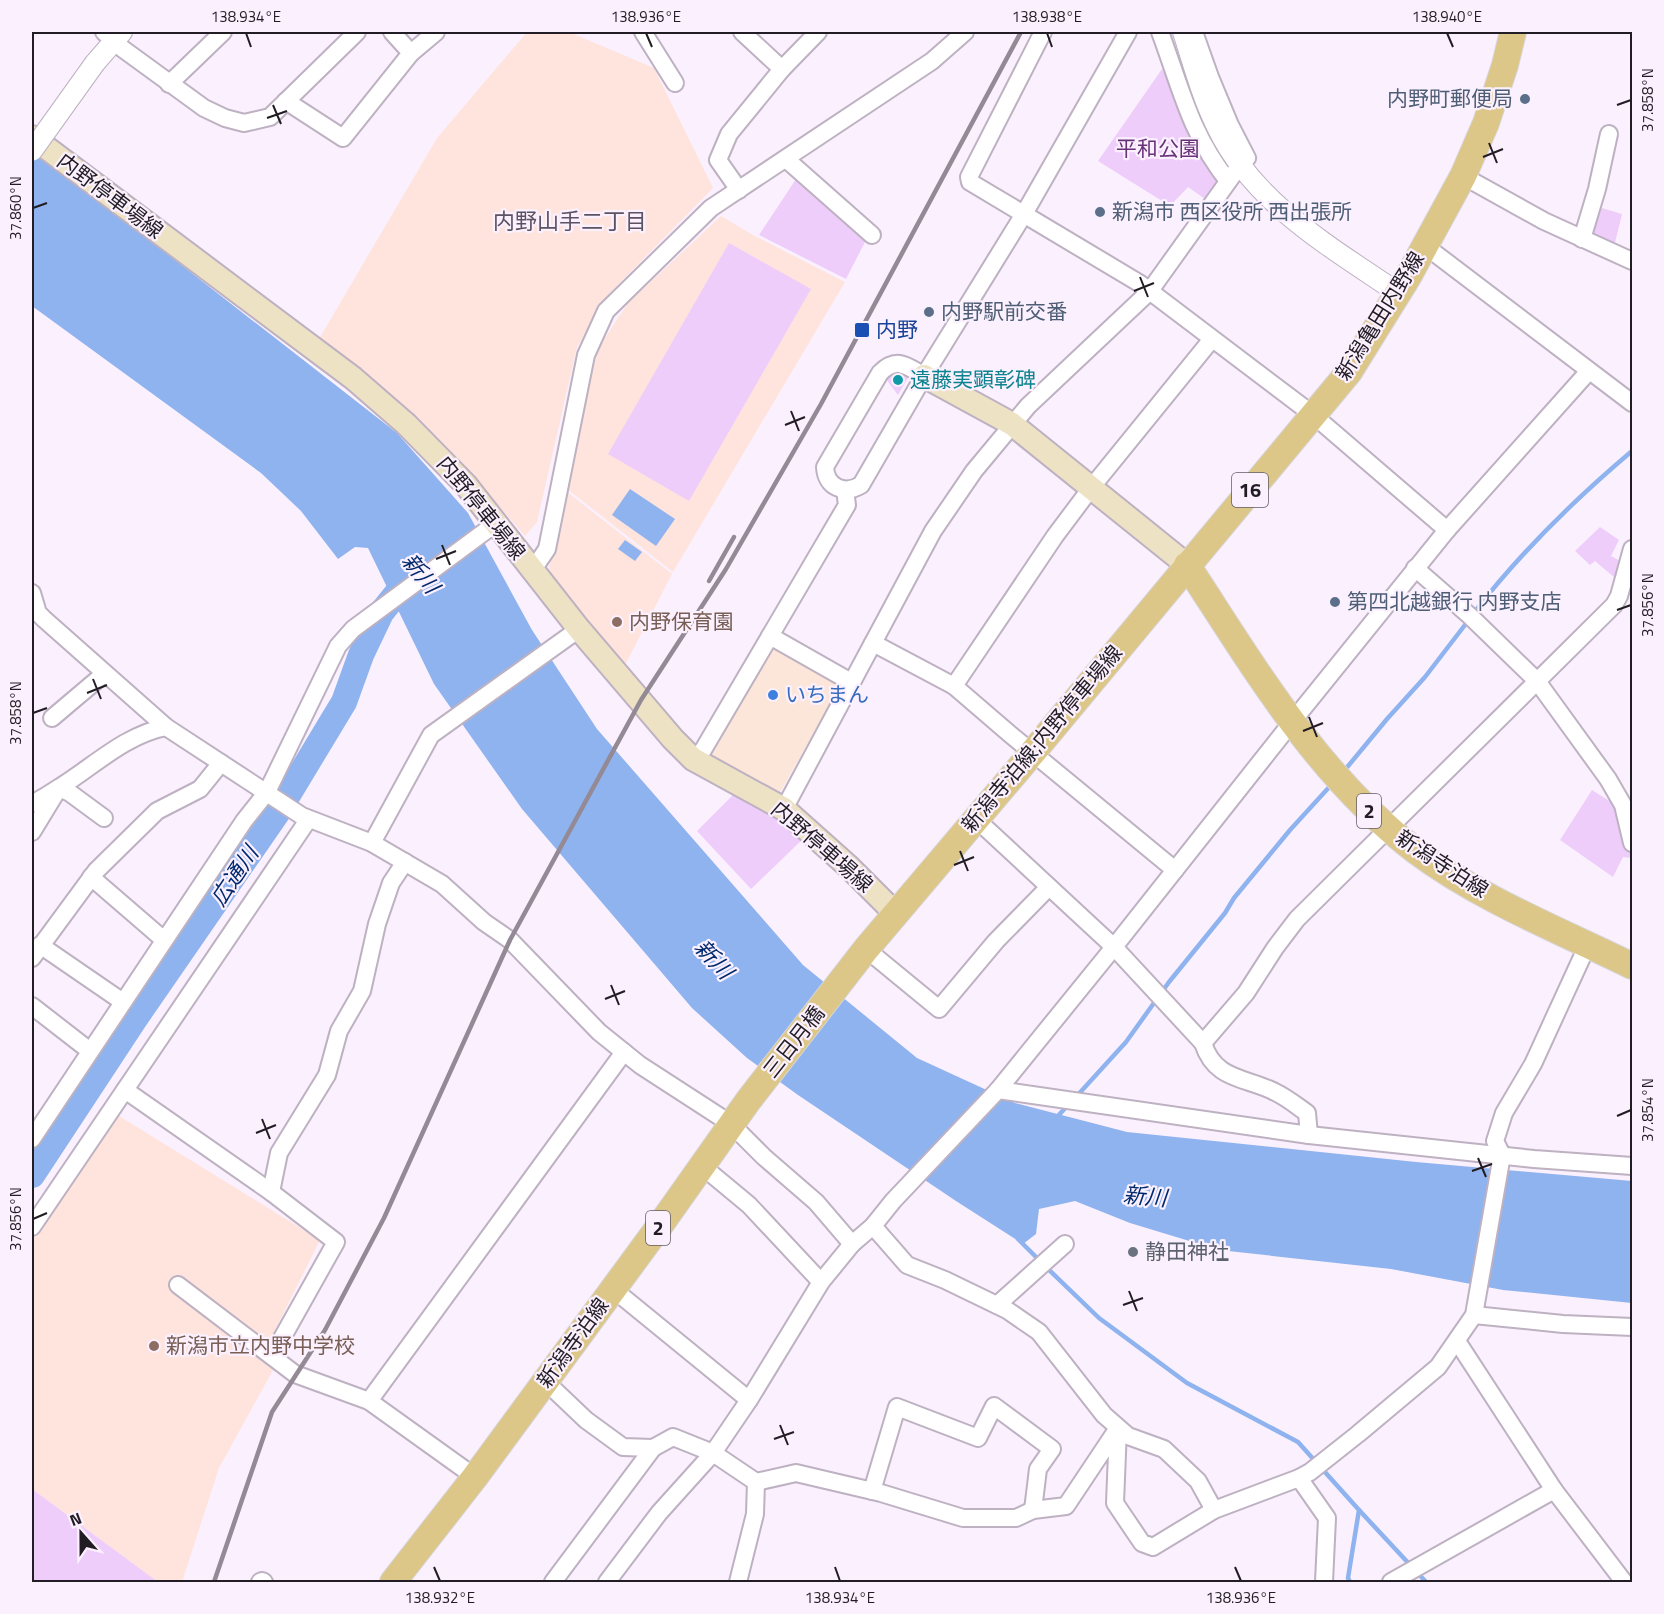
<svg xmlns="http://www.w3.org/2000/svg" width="1664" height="1614" font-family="'Titillium Web','Noto Sans JP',sans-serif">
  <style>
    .commercial { fill: #fce6d9 }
    .education { fill: #fee4dd }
    .green { fill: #eecdfb }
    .water { fill: #8eb3ef }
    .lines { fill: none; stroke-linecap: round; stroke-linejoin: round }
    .stream { stroke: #8eb3ef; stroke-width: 4.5 }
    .river { stroke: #8eb3ef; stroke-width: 26 }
    .minor-casing { stroke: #bdb1c2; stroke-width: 20 }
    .tertiary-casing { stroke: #bdb1c2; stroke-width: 22 }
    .secondary-casing { stroke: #bdb1c2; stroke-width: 26 }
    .primary-casing { stroke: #d7d6d8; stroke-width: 28 }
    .minor { stroke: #fff; stroke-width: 16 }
    .tertiary { stroke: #fff; stroke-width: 20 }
    .secondary { stroke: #ede2c4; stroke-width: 22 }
    .primary { stroke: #dcc688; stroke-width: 26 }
    .rail { stroke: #938a95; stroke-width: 4.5 }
    .tertiary-bridge-casing { stroke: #bdb1c2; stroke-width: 22; stroke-linecap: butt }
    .tertiary-bridge { stroke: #fff; stroke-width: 20 }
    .ticks { fill: none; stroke: #221d24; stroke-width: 2 }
    .service-dot { fill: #5c6f8a; stroke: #fbf0fe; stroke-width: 2 }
    .transit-dot { fill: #1a4fb4; stroke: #fbf0fe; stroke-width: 2 }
    .culture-dot { fill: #0f9aa8; stroke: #fbf0fe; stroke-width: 2 }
    .education-dot { fill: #8d6e63; stroke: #fbf0fe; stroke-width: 2 }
    .shop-dot { fill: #3f7fe0; stroke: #fbf0fe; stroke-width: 2 }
    .worship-dot { fill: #6b7280; stroke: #fbf0fe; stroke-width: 2 }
    .labels { text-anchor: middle; stroke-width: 4.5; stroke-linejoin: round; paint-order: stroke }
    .shield { fill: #fbf0fe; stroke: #635c65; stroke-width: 1.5 }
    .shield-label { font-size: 20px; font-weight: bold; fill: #221d24 }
    .service-label { font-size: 21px; fill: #4e5e75; stroke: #fbf0fe; text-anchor: start }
    .park-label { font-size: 21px; fill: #683279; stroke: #fbf0fe }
    .street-label { font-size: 21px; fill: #221d24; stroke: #fbf0fe }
    .transit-label { font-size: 21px; fill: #164399; stroke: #fbf0fe; text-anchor: start }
    .culture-label { font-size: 21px; fill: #0d838f; stroke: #fbf0fe; text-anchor: start }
    .education-label { font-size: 21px; fill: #785e54; stroke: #fbf0fe; text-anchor: start }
    .shop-label { font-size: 21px; fill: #366cbe; stroke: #fbf0fe; text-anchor: start }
    .worship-label { font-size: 21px; fill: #5b616d; stroke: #fbf0fe; text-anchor: start }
    .neighbourhood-label { font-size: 22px; fill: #5d5261; stroke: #fbf0fe }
    .water-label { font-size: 22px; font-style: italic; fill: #012a6e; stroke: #fbf0fe }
    .neatline { fill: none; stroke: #221d24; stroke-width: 2 }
    .ticks-label { font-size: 15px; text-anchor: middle; fill: #221d24 }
  </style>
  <rect width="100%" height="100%" fill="#fbf0fe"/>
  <path class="commercial" d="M774 644 840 686 778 796 703 760Z"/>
  <g class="education">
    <path d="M527 32H569L654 68 713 188 608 295 577 347 537 522 525 536 462 464 319 339 437 138Z"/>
    <path d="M721 216 753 235 845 282 673 572 562 485 599 347 628 303Z"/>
    <path d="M562 488 672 574 624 667 548 576Z"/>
    <path d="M111 1111 320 1240 269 1342 284 1350 219 1468 182 1582H158L32 1489V1230Z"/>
  </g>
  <g class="green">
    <path d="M1162 69 1223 181 1208 201 1188 187 1170 206 1098 161Z"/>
    <path d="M798 176 868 236 846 279 759 235Z"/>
    <path d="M1595 206 1622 214 1614 247 1589 235Z"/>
    <path d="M729 243 811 289 689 501 608 454Z"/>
    <path d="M894 371H912L898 395 886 379Z"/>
    <path d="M1600 527 1619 540 1611 556 1626 564 1621 583 1595 561 1590 565 1575 551Z"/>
    <path d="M741 787 809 833 751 889 697 831Z"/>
    <path d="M1592 790 1619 807 1632 854V858L1623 857 1613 877 1560 840Z"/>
    <path d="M32 1489 158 1582H32Z"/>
  </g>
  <g class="water">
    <path d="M32 152 71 179 397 433 468 513 532 630 597 729 803 965 917 1058 1015 1103 1127 1132 1416 1162 1632 1181V1303L1503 1290 1391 1269 1219 1250 1130 1223 1075 1201 1039 1209 1036 1234 1023 1244 956 1201 798 1095 747 1058 692 1008 522 809 434 684 368 548 355 547 338 559 301 511 261 473 32 306Z"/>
    <path d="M630 489 675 519 656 546 612 515Z"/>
    <path d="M625 540 642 552 635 561 618 549Z"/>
  </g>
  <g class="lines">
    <g class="stream">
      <path d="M1473 614C1519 554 1574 500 1632 451"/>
      <path d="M1344 771 1387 719 1425 677 1468 621"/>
      <path d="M1075 1098 1126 1042 1169 982 1225 913 1234 898 1290 830 1332 784"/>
      <path d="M1057 1117 1069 1104"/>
      <path d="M1018 1239 1040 1261"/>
      <path d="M1046 1267 1099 1318 1187 1383 1298 1442 1359 1510 1348 1578 1350 1582"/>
      <path d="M1359 1510 1426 1582"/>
    </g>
    <path class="river" d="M32 1175 134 1020 277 813 344 702 361 655 381 613 397 593"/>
    <g class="minor-casing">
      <g id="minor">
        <path d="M104 32 123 49 204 108 225 118 244 123 270 117 357 32"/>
        <path d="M643 32 675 83"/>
        <path d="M742 32 782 69"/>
        <path d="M1043 32 969 177 970 182 1139 283 1312 414 1447 530"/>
        <path d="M1160 32C1181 88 1190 133 1228 181"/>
        <path d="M411 53 436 32"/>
        <path d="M169 84 223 32"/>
        <path d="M286 101 343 138 411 53 392 32"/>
        <path d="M786 159 872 235"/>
        <path d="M1463 176 1544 221 1632 261"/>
        <path d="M739 190 718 160 729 134 782 69 818 32"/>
        <path d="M1582 239 1597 189 1609 134"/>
        <path d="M1424 245 1632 403"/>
        <path d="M924 376C907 366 897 356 880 373L825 467C826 487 844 495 861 485L924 376 1024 214 1128 32"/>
        <path d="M1415 568 1470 616 1537 681 1608 779 1623 805 1632 843"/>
        <path d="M532 571 547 549 586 355 606 311 711 208 932 61 965 32"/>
        <path d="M32 593 38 613 44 619 166 727 302 816 372 843 442 884 484 922 510 940 599 1032 640 1065 731 1124 764 1157 816 1202 852 1244"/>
        <path d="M770 636 851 682"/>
        <path d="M873 643 954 686 1011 735 1175 870"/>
        <path d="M954 686 1055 536 1091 488 1212 339"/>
        <path d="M52 718 104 674"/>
        <path d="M693 759 703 750 847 505 845 490"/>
        <path d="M59 788 70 793 104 818"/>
        <path d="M32 804C41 799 51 793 60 787 94 766 125 735 166 727"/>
        <path d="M784 809 933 531 974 471 1028 406 1149 292 1240 165 1247 158 1230 125 1210 77 1194 32"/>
        <path d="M976 819 1114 947 1203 1043C1215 1081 1246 1077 1275 1092 1286 1097 1297 1106 1307 1113L1309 1135"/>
        <path d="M32 832 57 791"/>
        <path d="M372 843 431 735 579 629"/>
        <path d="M91 877 164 940"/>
        <path d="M40 945 123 1002"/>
        <path d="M866 949 939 1009 996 941 1049 887"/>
        <path d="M32 958 96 871 157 811 200 789 221 763"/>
        <path d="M32 1006 90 1051"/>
        <path d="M1203 1043 1246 993 1275 948 1297 919 1614 605 1619 596 1632 549"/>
        <path d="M125 1090 271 1192 336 1242 272 1356"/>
        <path d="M998 1090 1309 1135 1534 1159 1632 1166"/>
        <path d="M32 1139 244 821 267 792 338 646 353 629 495 524"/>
        <path d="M702 1166 749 1205 821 1282"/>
        <path d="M271 1192 279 1153 327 1075 339 1031 362 991 377 924 391 883 405 862"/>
        <path d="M873 1226 907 1265 945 1280 1007 1310 1039 1332 1104 1415 1128 1436 1164 1449 1198 1481 1214 1510"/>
        <path d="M32 1227 308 820"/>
        <path d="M178 1285 295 1374 369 1401 475 1477"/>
        <path d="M613 1289 749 1400"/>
        <path d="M997 1305 1065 1244"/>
        <path d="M1474 1315 1563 1324 1632 1327"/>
        <path d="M1457 1341 1554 1490 1624 1582"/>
        <path d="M545 1381 586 1420 623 1447 653 1448 673 1437 713 1453 756 1482 796 1473 881 1493 963 1518H1016L1033 1510 1066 1506 1118 1428 1115 1503 1142 1543 1153 1547 1214 1510 1299 1478 1310 1472 1358 1434 1438 1367 1474 1315 1502 1155 1495 1141 1504 1113 1533 1064 1588 944"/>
        <path d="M369 1401 624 1052"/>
        <path d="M1299 1478 1327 1518 1324 1582"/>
        <path d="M872 1491 897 1407 978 1438 994 1406 1052 1449 1038 1469 1033 1510"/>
        <path d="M260 1582 262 1581 264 1582"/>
        <path d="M553 1582 653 1448"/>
        <path d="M607 1582 659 1513 713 1453 749 1400 821 1282 852 1244 873 1226 893 1201 998 1090 1114 947 1292 722 1447 530 1589 371"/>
        <path d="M738 1582 755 1514 756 1482"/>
        <path d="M1391 1582 1554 1490"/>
      </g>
    </g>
    <g class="tertiary-casing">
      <g id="tertiary">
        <path d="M1183 32C1193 63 1202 97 1217 127 1254 204 1331 247 1398 293"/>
        <path d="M95 63 122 32"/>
      </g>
    </g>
    <g class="secondary-casing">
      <g id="secondary">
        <path d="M32 137 353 378 406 424 466 485 579 629 673 739 693 759 784 809 849 867 895 913"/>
        <path d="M924 376 1012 424 1187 565"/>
      </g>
    </g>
    <g class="primary-casing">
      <g id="primary">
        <path d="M1187 565C1254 667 1317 776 1416 851 1480 899 1561 931 1632 966"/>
        <path d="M393 1582 475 1477 661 1224 748 1101 866 949 1033 752 1349 372 1408 277 1463 176 1486 123 1505 65 1513 32"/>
      </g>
    </g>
    <use href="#minor" class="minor"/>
    <use href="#tertiary" class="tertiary"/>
    <use href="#secondary" class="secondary"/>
    <use href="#primary" class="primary"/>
    <g class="rail">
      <path d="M709 581 734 537"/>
      <path d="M214 1582 272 1412 325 1330 384 1218 510 940 641 700 726 569 821 404 1021 32"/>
    </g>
    <g class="tertiary-bridge-casing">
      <path id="tertiary-bridge" d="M32 151 95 63"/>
    </g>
    <use href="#tertiary-bridge" class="tertiary-bridge"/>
  </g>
  <path class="ticks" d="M246 33 251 47M646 33 652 47M1047 33 1052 47M1447 33 1453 47M273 105 281 124M1617 105 1631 100M267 118 287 111M1489 143 1497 163M1483 157 1503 149M33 208 47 203M1140 277 1148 297M1134 291 1154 283M791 411 799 431M785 425 805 417M442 545 450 565M436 559 456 551M1617 610 1631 605M93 679 101 699M87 693 107 685M33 713 47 708M1309 717 1317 737M1303 731 1323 723M960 851 968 871M954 865 974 857M611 985 619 1005M605 999 625 991M1617 1116 1631 1110M262 1119 270 1139M256 1133 276 1125M1478 1158 1486 1177M1472 1171 1492 1164M33 1219 47 1213M1129 1291 1137 1311M1123 1305 1143 1298M780 1425 788 1445M774 1439 794 1432M434 1567 440 1581M835 1567 840 1581M1235 1567 1241 1581"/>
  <g class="service-dot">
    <circle cx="1525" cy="99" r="6"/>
    <circle cx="1100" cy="212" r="6"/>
    <circle cx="929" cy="312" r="6"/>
    <circle cx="1335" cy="602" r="6"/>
  </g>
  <rect class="transit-dot" x="854" y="322" width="16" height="16" rx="3"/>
  <circle class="culture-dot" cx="898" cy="380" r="6"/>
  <g class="education-dot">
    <circle cx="617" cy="622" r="6"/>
    <circle cx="154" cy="1346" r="6"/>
  </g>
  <circle class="shop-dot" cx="773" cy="695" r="6"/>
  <circle class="worship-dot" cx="1133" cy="1252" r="6"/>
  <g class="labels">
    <g class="shield">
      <rect x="1232" y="473" width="36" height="34" rx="4.5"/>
      <rect x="1357" y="794" width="24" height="34" rx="4.5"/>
      <rect x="646" y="1211" width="24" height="34" rx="4.5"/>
    </g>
    <g class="shield-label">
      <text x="1250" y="497">16</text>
      <text x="1369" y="818">2</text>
      <text x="658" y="1235">2</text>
    </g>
    <g class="service-label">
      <text x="1513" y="106" text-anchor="end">内野町郵便局</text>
      <text x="1112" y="219">新潟市 西区役所 西出張所</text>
      <text x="941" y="319">内野駅前交番</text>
      <text x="1347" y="609">第四北越銀行 内野支店</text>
    </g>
    <g class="park-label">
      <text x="1158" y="156">平和公園</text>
    </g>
    <g class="street-label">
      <text transform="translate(110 196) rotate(37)" y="7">内野停車場線</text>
      <text transform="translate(1380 316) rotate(-58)" y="7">新潟亀田内野線</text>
      <text transform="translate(481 508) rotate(51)" y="7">内野停車場線</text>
      <text transform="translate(1042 739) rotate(-50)" y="7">新潟寺泊線;内野停車場線</text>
      <text transform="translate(822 847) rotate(41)" y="7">内野停車場線</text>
      <text transform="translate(1442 864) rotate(33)" y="7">新潟寺泊線</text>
      <text transform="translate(794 1042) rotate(-52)" y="7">三日月橋</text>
      <text transform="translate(573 1343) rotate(-54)" y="7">新潟寺泊線</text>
    </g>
    <g class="transit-label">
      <text x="876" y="337">内野</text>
    </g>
    <g class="culture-label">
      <text x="910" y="387">遠藤実顕彰碑</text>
    </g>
    <g class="education-label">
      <text x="629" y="629">内野保育園</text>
      <text x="166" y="1353">新潟市立内野中学校</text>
    </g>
    <g class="shop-label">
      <text x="785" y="702">いちまん</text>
    </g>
    <g class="worship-label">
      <text x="1145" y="1259">静田神社</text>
    </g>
    <g class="neighbourhood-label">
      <text x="570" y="229">内野山手二丁目</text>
    </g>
    <g class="water-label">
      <text transform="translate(421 573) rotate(51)" y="8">新川</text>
      <text transform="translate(234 876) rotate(-56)" y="8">広通川</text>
      <text transform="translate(714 959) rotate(47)" y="8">新川</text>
      <text transform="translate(1145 1196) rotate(5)" y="8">新川</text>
    </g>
  </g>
  <rect width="1664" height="1614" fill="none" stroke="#fbf0fe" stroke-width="66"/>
  <g transform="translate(81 1533) rotate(339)" stroke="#fbf0fe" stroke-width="4.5" paint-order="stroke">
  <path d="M0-4.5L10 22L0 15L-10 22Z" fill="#221d24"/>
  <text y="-9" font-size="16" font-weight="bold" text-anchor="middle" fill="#221d24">N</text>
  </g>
  <rect x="33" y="33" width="1598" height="1548" class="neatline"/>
  <g class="ticks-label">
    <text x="246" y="22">138.934°E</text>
    <text x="646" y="22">138.936°E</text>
    <text x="1047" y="22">138.938°E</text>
    <text x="1447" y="22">138.940°E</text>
    <text transform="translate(1648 100) rotate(-90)" y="5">37.858°N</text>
    <text transform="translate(16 208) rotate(-90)" y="5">37.860°N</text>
    <text transform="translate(1648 605) rotate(-90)" y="5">37.856°N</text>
    <text transform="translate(16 713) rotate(-90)" y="5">37.858°N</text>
    <text transform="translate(1648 1110) rotate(-90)" y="5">37.854°N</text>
    <text transform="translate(16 1219) rotate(-90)" y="5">37.856°N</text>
    <text x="440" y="1603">138.932°E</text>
    <text x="840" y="1603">138.934°E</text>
    <text x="1241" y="1603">138.936°E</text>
  </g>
</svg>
